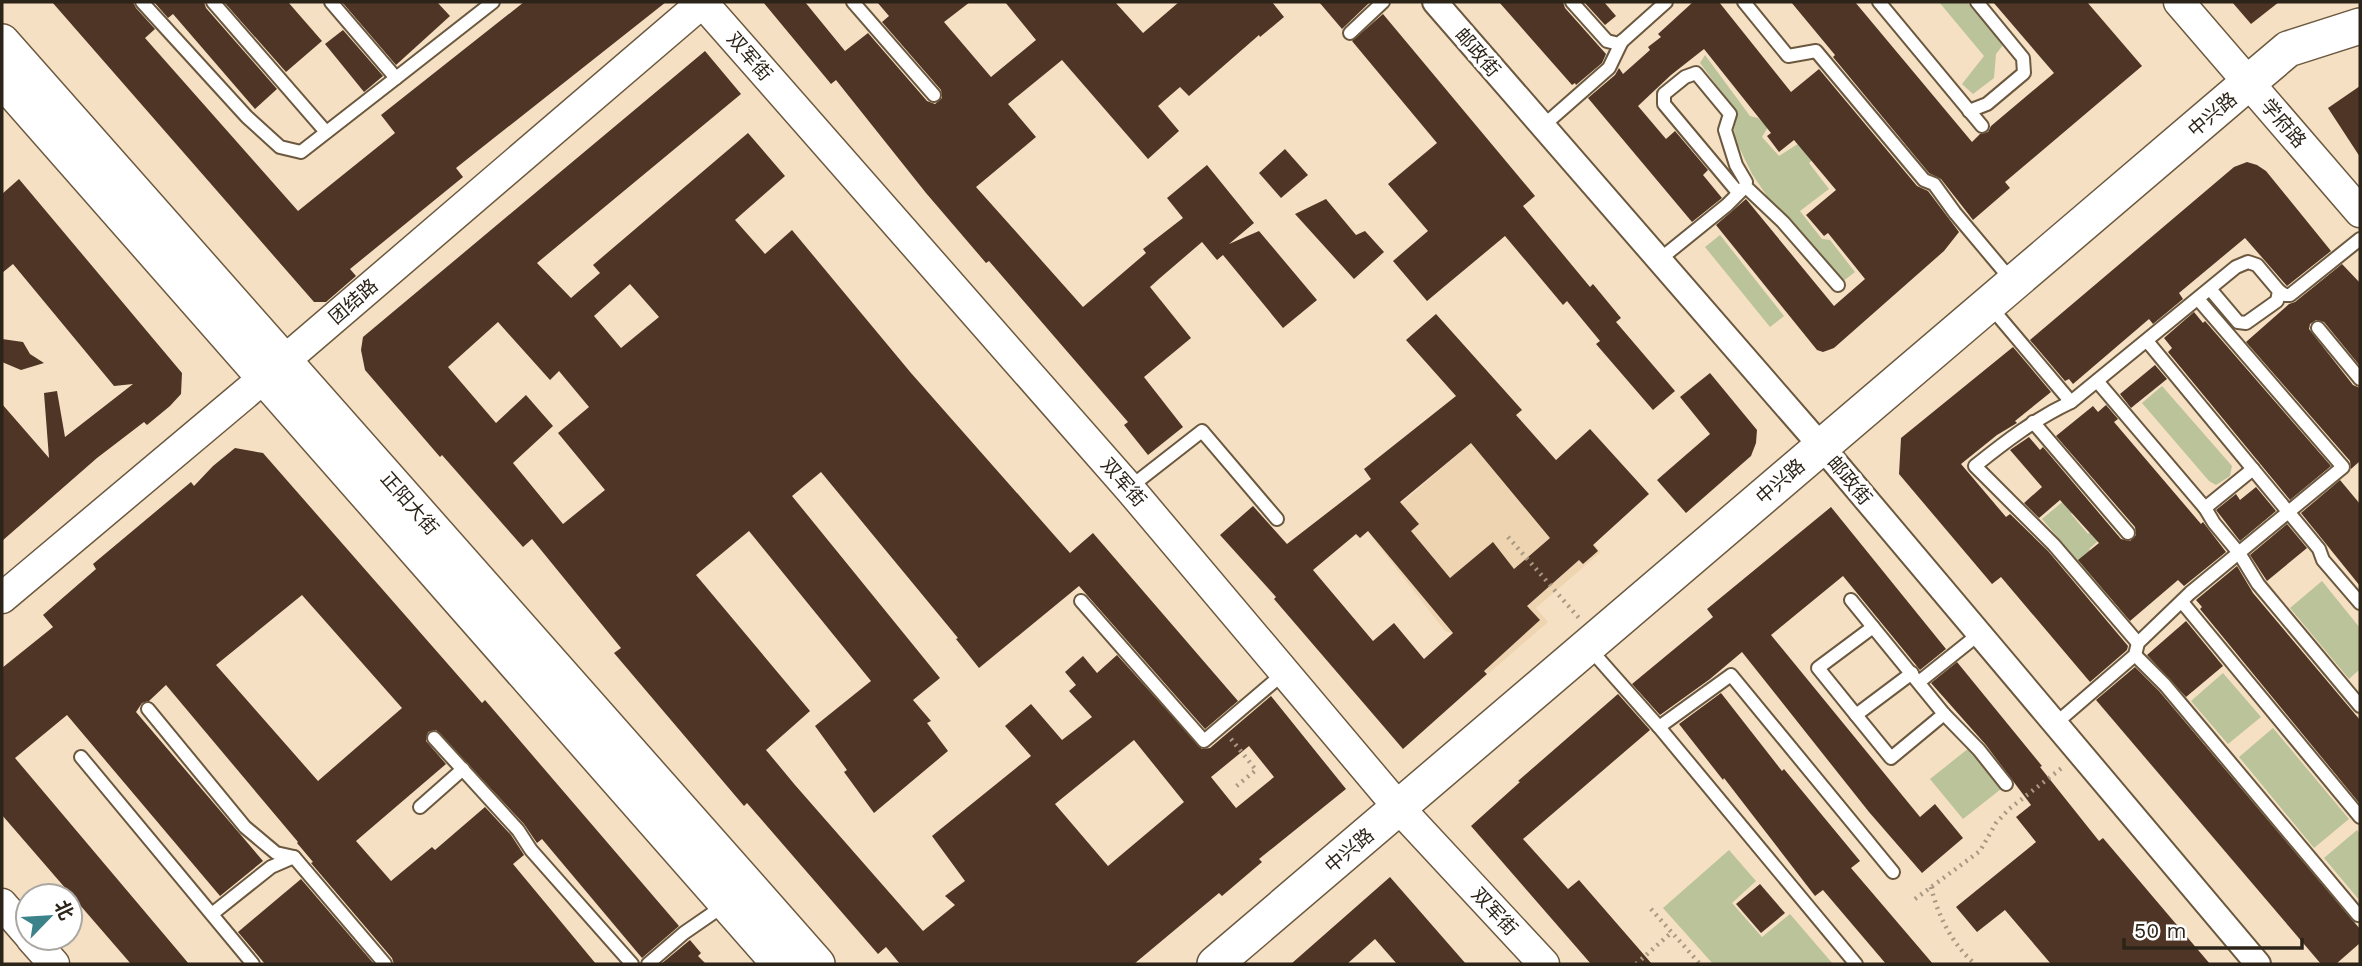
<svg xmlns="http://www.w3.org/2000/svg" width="2362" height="966" font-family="'Work Sans','Noto Sans SC',sans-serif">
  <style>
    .built { fill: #eed4b0 }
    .green { fill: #bbc39a }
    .building { fill: #4f3526; fill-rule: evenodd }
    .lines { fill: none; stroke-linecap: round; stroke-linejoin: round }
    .service-casing { stroke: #6b583f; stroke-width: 16 }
    .minor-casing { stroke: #6b583f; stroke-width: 28 }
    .tertiary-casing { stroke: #6b583f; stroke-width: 33 }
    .secondary-casing { stroke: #6b583f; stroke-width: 38 }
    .path { stroke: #a99882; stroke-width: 4.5; stroke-dasharray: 2 5; stroke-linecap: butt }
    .service { stroke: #fff; stroke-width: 12 }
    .minor { stroke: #fff; stroke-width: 24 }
    .tertiary { stroke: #fff; stroke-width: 30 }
    .secondary { stroke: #fff; stroke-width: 35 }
    .labels { text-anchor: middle; stroke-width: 7; stroke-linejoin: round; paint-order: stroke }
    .street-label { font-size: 19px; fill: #2c2419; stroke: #fff }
  </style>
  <rect width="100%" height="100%" fill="#f6e0c3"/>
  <path class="built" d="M1462 434 1565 512 1601 552 1536 608 1548 622 1488 674 1454 634 1445 631 1368 532 1470 444Z"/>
  <g class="green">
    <path d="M1939 2H1967L2003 45 1996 54 1994 78 1973 94 1962 84 1984 56Z"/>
    <path d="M1705 55 1750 116 1758 118 1768 127 1762 137 1779 156 1815 133 1829 145 1809 163 1829 189 1800 211 1822 239 1830 240 1855 272 1842 282 1771 202 1752 174 1735 139 1734 129 1736 119 1734 109 1700 63Z"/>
    <path d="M1720 235 1784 316 1770 327 1705 247Z"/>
    <path d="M2162 386 2232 466 2230 476 2216 485 2209 481 2142 403Z"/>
    <path d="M2073 493 2082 504 2071 514 2088 534 2099 525 2106 534 2089 549 2116 585 2106 594 2042 519Z"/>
    <path d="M2322 581 2360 628V669L2349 679 2290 608Z"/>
    <path d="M2223 673 2261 717 2228 744 2191 701Z"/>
    <path d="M2273 728 2349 819 2314 848 2239 757Z"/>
    <path d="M1969 748 2001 789 1963 819 1930 779Z"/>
    <path d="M2357 830 2360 834V901L2324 858Z"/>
    <path d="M1729 850 1756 881 1732 903 1762 937 1790 914 1833 964H1713L1663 908Z"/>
  </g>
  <g class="building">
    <path d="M52 2H133L136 8 155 29 145 38 298 211 395 133 381 115 524 2H666L456 168 463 177 350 269 356 276 326 302H314Z"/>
    <path d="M154 2H204L206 8 277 89 255 109 173 14 168 18Z"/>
    <path d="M224 2H288L322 41 286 72Z"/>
    <path d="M342 2H437L450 16 396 65Z"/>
    <path d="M763 2H805L845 51 868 33 927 101 935 104 942 98 941 90 882 22 889 16 877 2H970L944 22 991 77 1036 40 1005 2H1115L1143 33 1179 2H1272L1284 17 1260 37 1259 35 1189 96 1180 87 1158 106 1179 131 1148 159 1062 60 1008 104 1036 137 976 187 1083 307 1146 253 1143 249 1183 218 1167 198 1207 165 1254 223 1229 244 1259 231 1317 300 1283 328 1223 255 1217 260 1202 242 1160 278 1150 287 1191 338 1144 377 1183 427 1148 455 1124 425 1128 422 989 261 986 263 926 193 836 80 831 84Z"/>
    <path d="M1319 2H1370L1342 29Z"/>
    <path d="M1499 2H1563L1565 8 1606 54 1602 63 1576 85 1575 83 1572 85Z"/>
    <path d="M1584 2H1604L1616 16 1605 25Z"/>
    <path d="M1693 2H1719L1791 92 1819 69 1917 186 1928 191 1959 232 1944 251 1834 348 1823 352 1817 350 1716 225 1746 199 1834 306 1865 279 1828 233 1824 236 1806 215 1836 190 1794 140 1779 152 1767 136 1771 133 1704 49 1671 75 1638 106 1666 139 1675 131 1708 170 1703 175 1722 198 1692 222 1588 98 1615 75 1619 68 1623 74 1650 50 1648 47 1661 37 1658 34Z"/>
    <path d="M1791 2H1855L1972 142 1980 134 1988 132 1991 126 2054 73 1993 2H2087L2142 66 2005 182 2010 188 1973 220 1941 179 1929 173 1833 57 1835 55Z"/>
    <path d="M2232 2H2279L2251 24Z"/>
    <path d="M1383 14 1535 196 1523 206 1590 287 1593 284 1621 318 1616 322 1675 391 1653 410 1596 344 1600 341 1567 301 1563 305 1505 236 1427 301 1393 261 1428 231 1388 184 1437 143 1352 41Z"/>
    <path d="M343 30 383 76 364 92 325 44Z"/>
    <path d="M705 51 741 94 537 263 571 298 600 273 593 265 748 133 785 176 735 220 765 254 792 230 911 373 1070 553 1093 533 1238 701 1205 729 1079 586 979 668 956 639 958 638 821 472 792 496 940 678 913 700 931 721 927 723 948 751 874 813 844 772 847 770 815 726 871 681 749 531 696 575 810 711 766 750 795 785 923 931 955 905 945 896 965 881 932 836 1031 756 1005 726 1031 704 1062 740 1092 717 1069 691 1076 685 1065 672 1083 656 1097 673 1117 655 1202 749 1210 748 1271 696 1346 789 1259 859 1262 862 1222 896 1219 893 1134 964H900L886 947 878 954 747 803 744 806 614 653 621 648 532 539 523 547 442 455 440 457 365 370 361 350 363 337ZM630 284 659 317 621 348 594 316ZM498 322 550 380 559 371 589 407 558 433 605 490 563 524 513 463 553 426 526 395 496 423 448 367ZM1134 740 1184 802 1108 866 1055 804ZM1249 746 1274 777 1236 808 1211 777Z"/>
    <path d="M2360 86V157L2328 108Z"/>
    <path d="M1285 149 1308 175 1281 198 1259 173Z"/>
    <path d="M2247 162 2257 165 2266 171 2331 251 2287 286 2245 238 2179 293 2183 299 2153 324 2149 319 2073 384 2069 379 2065 381 2030 340 2234 167Z"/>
    <path d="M19 179 182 373 181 394 170 406 147 425 144 422 97 458 2 541V404L49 458 44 393 57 391 65 437 133 384 114 386 13 264 2 273V194Z"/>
    <path d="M1326 199 1356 235 1365 231 1384 252 1354 279 1295 214Z"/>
    <path d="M2342 264 2360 283V366L2324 322 2316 320 2310 324 2309 329 2353 385 2360 388V461L2351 469 2350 461 2246 342 2289 304 2295 302Z"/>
    <path d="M2194 312 2203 323 2205 321 2331 466 2290 500 2168 352 2172 348 2164 338Z"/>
    <path d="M1436 314 1522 410 1516 415 1556 460 1590 429 1649 494 1593 545 1598 551 1583 564 1579 560 1527 606 1540 620 1484 671 1487 674 1403 749 1274 599 1276 597 1220 535 1253 506 1287 544 1371 479 1364 469 1456 396 1406 340ZM1471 443 1550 538 1514 569 1493 542 1450 578 1411 531 1419 524 1400 502ZM1368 531 1453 633 1424 659 1394 623 1373 641 1313 570 1356 534 1360 538Z"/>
    <path d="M2 339 23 342 30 354 44 363 21 370 2 362Z"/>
    <path d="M2013 347 2051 392 2015 421 2017 423 1997 435 1961 464 2006 517 2010 514 2048 551 2128 646 2127 650 2090 682 2001 577 1992 584 1899 474 1901 438Z"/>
    <path d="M2155 365 2167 379 2131 408 2120 394Z"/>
    <path d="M1710 373 1757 430 1756 443 1751 456 1686 513 1657 480 1710 434 1680 397Z"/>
    <path d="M2106 405 2118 419 2114 422 2201 524 2203 522 2226 552 2184 586 2178 580 2130 621 2078 560 2099 543 2060 500 2039 518 2024 503 2042 487 2010 450 2029 437 2040 450 2043 447 2121 539 2130 541 2136 535 2135 527 2056 436 2093 406 2098 412Z"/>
    <path d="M235 448 263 453 482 703 485 700 679 926 642 958 542 839 537 843 524 824 436 730 428 732 426 741 446 764 356 841 391 881 432 847 435 850 485 807 511 835 524 855 513 864 596 964H394L392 958 311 863 313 862 297 843 298 842 166 685 149 701 142 703 136 712 263 861 220 896 67 715 15 758 189 964H131L2 815V668L53 627 43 615 96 569 93 564 191 482 194 486 213 466ZM302 595 402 708 318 781 216 665Z"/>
    <path d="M2340 480 2360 504V586L2301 513Z"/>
    <path d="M2256 487 2276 511 2240 541 2216 510 2236 494 2240 500Z"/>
    <path d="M1831 507 1946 649 1920 670 1843 576 1771 635 1920 817 1935 804 1963 838 1922 873 1869 812 1742 652 1710 679 1660 715 1632 684 1713 617 1707 609Z"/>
    <path d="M2287 524 2307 548 2267 581 2250 555Z"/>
    <path d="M2237 566 2253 593 2360 720V804L2200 609 2202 607 2196 600Z"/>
    <path d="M2186 621 2223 666 2186 697 2147 655Z"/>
    <path d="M1957 662 2042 766 2040 767 2099 841 2103 838 2210 964H2051L2005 910 1977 932 1956 907 2036 842 2016 817 2031 805 1986 745 1931 683Z"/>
    <path d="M2135 667 2159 691 2360 929V943L2336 964H2321L2096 700Z"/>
    <path d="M1721 693 1782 771 1784 769 1860 861 1851 868 1933 964H1886L1823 890 1815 896 1724 778 1723 780 1679 724Z"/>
    <path d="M1618 694 1650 730 1523 839 1568 889 1579 880 1652 964H1591L1471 826 1520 782 1518 781Z"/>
    <path d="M1390 877 1466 964H1397L1375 939 1347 964H1291Z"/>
    <path d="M301 879 374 964H265L238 932Z"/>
    <path d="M1760 884 1785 913 1761 933 1736 904Z"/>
    <path d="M690 940 701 953 698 956 706 964H661Z"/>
  </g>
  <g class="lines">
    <g class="service-casing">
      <g id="service">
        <path d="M142 2 247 117 280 147 301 152 396 78"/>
        <path d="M213 2 326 132"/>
        <path d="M331 2 396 78 493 2"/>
        <path d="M853 2 934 95"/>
        <path d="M1572 2 1607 41 1619 44 1666 2"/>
        <path d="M1744 2 1788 56 1816 51 1924 180 1934 184 1955 213 2013 282"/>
        <path d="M1879 2 1982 126"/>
        <path d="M1350 33 1383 2"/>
        <path d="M1969 111 1987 104 2024 73 2023 58 1977 2"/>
        <path d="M1543 126 1609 68 1622 41"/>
        <path d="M1737 194 1736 190 1664 104V94L1685 77 1696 73 1730 114 1725 130 1736 165 1746 182 1745 186 1783 222 1838 285"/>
        <path d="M1659 260 1727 205 1743 189"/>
        <path d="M2279 291 2285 295H2290L2360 239"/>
        <path d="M1989 305 2071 402 2236 267 2248 262 2257 265 2279 291 2277 301 2246 323 2238 322 2210 289"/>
        <path d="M2318 328 2360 379"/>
        <path d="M2147 341 2319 549 2323 560 2360 603"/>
        <path d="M2097 381 2205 508 2214 523 2239 553 2258 584 2360 706"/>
        <path d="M2071 402C2035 419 2006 441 1975 466L2054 545 2138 643"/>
        <path d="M2033 422 2128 533"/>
        <path d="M1129 488 1202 431 1277 519"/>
        <path d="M2205 508 2253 469"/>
        <path d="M1851 600 1944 714 1891 758 1856 715"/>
        <path d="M1081 601 1204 741 1284 673"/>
        <path d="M2182 602 2360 817"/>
        <path d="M1873 627 1818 668 1856 715 1912 673"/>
        <path d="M1590 649 1659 727 1856 964"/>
        <path d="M2135 655 2165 685 2358 915"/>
        <path d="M1919 682 1979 634"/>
        <path d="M148 709 245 827 276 853 294 857 385 964"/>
        <path d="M1944 714 1979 750 2006 784"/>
        <path d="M2055 724 2135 655 2138 643 2190 593 2343 467 2198 299"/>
        <path d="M1659 727 1731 675 1893 872"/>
        <path d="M434 738 518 830 531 850 632 964"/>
        <path d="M81 757 253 964"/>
        <path d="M420 807 463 769"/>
        <path d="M212 914 271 867 294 857"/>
        <path d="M648 964 684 933 726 904"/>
      </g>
    </g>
    <g class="minor-casing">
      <path id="minor" d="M1435 2 1821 446 2258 964"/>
    </g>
    <g class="tertiary-casing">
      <g id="tertiary">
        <path d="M702 2 1129 488 1399 808 1544 964"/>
        <path d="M2179 2 2360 212"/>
        <path d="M2 598 284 361 703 2"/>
        <path d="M2 904 28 934"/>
        <path d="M31 938 54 964"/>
      </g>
    </g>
    <g class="secondary-casing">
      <g id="secondary">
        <path d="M2 42 817 964"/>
        <path d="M2 79 780 964"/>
        <path d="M1215 964 2249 82 2288 49 2360 26"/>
      </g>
    </g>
    <g class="path">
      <path d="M1508 537 1579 618"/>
      <path d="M1231 739 1256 770 1233 789"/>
      <path d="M1931 887C1938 916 1952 944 1975 964"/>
      <path d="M1915 899 1980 851 1996 823 2009 809 2063 767"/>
      <path d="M1651 909 1700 964"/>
      <path d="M1636 964 1672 932"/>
    </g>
    <use href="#service" class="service"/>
    <use href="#minor" class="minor"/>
    <use href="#tertiary" class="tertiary"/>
    <use href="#secondary" class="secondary"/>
  </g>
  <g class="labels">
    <g class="street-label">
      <text transform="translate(1478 52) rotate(49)" y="7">邮政街</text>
      <text transform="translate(750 56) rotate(49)" y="7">双军街</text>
      <text transform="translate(2212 114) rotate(-40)" y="7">中兴路</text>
      <text transform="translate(2284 123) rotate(49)" y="7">学府路</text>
      <text transform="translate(353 301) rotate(-41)" y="7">团结路</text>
      <text transform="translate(1850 480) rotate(50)" y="7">邮政街</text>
      <text transform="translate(1780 481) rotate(-41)" y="7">中兴路</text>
      <text transform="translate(1124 482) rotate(49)" y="7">双军街</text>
      <text transform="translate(410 503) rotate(49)" y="7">正阳大街</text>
      <text transform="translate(1349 850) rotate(-40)" y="7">中兴路</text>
      <text transform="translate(1495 911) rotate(47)" y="7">双军街</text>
    </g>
  </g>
  <rect width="2362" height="966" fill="none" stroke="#2c2419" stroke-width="7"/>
  <g transform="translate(49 917) rotate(65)"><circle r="33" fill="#ffffff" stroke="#aba7a3" stroke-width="2"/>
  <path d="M0-5L12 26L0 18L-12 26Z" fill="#3b828b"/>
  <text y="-10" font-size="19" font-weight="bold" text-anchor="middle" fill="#2c2419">北</text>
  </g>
  <path d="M2124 938v10h178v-10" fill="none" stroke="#2c2419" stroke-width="3.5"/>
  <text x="2134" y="938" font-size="21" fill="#2c2419" stroke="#ffffff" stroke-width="5" paint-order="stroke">50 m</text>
</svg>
